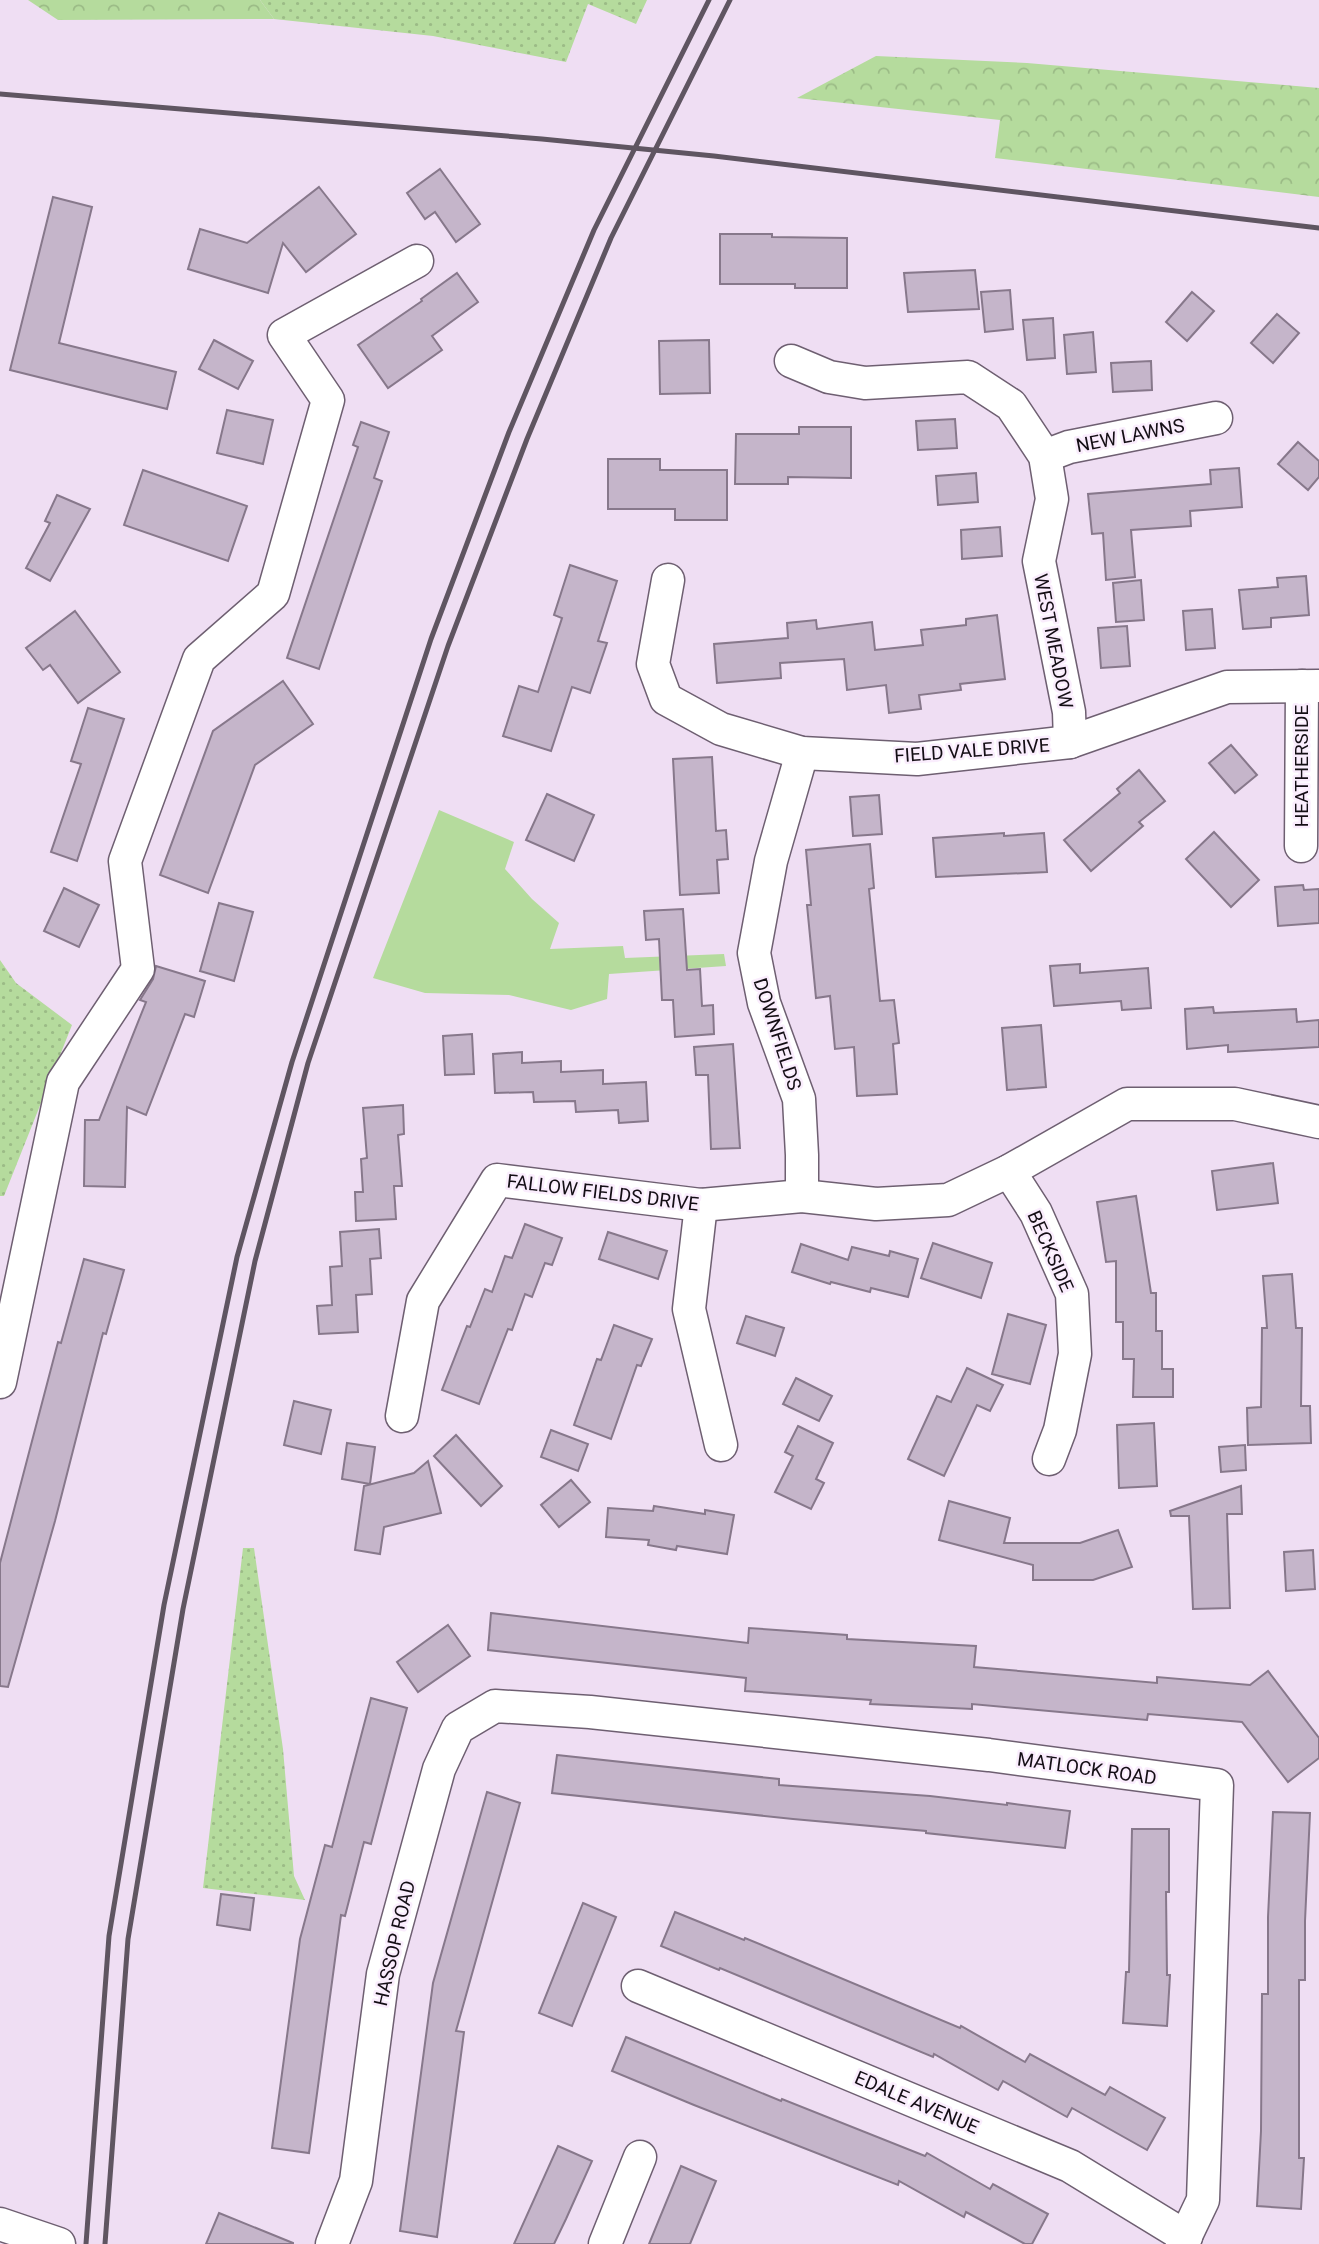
<svg xmlns="http://www.w3.org/2000/svg" width="1319" height="2244" font-family="Roboto,sans-serif">
  <style>
    .grass { fill: url(#grass-dots) }
    .forest { fill: url(#forest-crowns) }
    .park { fill: #b5db9d }
    .building { fill: #c5b5ca; stroke: #87788b; stroke-width: 2 }
    .lines { fill: none; stroke-linecap: round; stroke-linejoin: round }
    .minor-casing { stroke: #6e5f71; stroke-width: 35 }
    .minor { stroke: #fff; stroke-width: 32 }
    .rail { stroke: #5f5561; stroke-width: 5 }
    .labels { text-anchor: middle; stroke-width: 5; stroke-linejoin: round; paint-order: stroke }
    .street-label { font-size: 19px; fill: #140e15; stroke: #faedfd }
  </style>
  <defs>
    <pattern id="grass-dots" width="8" height="8" patternUnits="userSpaceOnUse" patternTransform="scale(1.75)"><rect width="8" height="8" fill="#b5db9d"/><path d="M2 2h.1M6 6h.1" fill="none" stroke="#9bbb86" stroke-width="1.8" stroke-linecap="round"/></pattern>
    <pattern id="forest-crowns" width="20" height="18" patternUnits="userSpaceOnUse" patternTransform="scale(1.75)"><rect width="20" height="18" fill="#b5db9d"/><path d="M2 6a3 3 0 1 1 6 0M12 15a3 3 0 1 1 6 0" fill="none" stroke="#9bbb86"/></pattern>
  </defs>
  <rect width="100%" height="100%" fill="#efdef3"/>
  <g class="grass">
    <path d="M260 0H647L636 24 588 4 566 62 433 36 274 19Z"/>
    <path d="M0 960 16 983 72 1025 4 1196H0Z"/>
    <path d="M243 1548H254L283 1749 294 1876 305 1900 203 1888Z"/>
  </g>
  <g class="forest">
    <path d="M28 0H260L274 19 58 20Z"/>
    <path d="M876 56 1027 63 1319 88V197L995 158 1000 120 797 98Z"/>
  </g>
  <path class="park" d="M439 810 514 842 505 869 532 899 559 923 550 949 623 946 625 958 724 954 726 966 609 974 607 999 571 1010 509 995 425 993 373 978Z"/>
  <g class="building">
    <path d="M440 169 480 224 456 242 435 212 425 219 407 193Z"/>
    <path d="M319 187 356 234 306 272 283 243 268 293 188 269 200 229 247 243Z"/>
    <path d="M53 197 92 207 59 343 176 372 167 409 10 370Z"/>
    <path d="M720 234H772V237L847 238V288H795V284H720Z"/>
    <path d="M975 270 979 309 908 312 904 273Z"/>
    <path d="M457 273 478 302 432 336 442 350 388 388 358 345 422 301 421 299Z"/>
    <path d="M1010 290 1013 329 985 332 981 292Z"/>
    <path d="M1192 292 1214 311 1187 341 1166 322Z"/>
    <path d="M1277 314 1299 333 1273 363 1251 343Z"/>
    <path d="M1053 318 1055 358 1027 360 1023 320Z"/>
    <path d="M1093 332 1096 372 1067 374 1064 335Z"/>
    <path d="M214 340 253 361 238 389 199 369Z"/>
    <path d="M709 340 710 393 660 394 659 341Z"/>
    <path d="M1151 361 1152 390 1113 392 1111 363Z"/>
    <path d="M227 410 273 420 263 464 217 453Z"/>
    <path d="M955 419 957 448 918 450 916 421Z"/>
    <path d="M361 422 389 432 374 478 382 481 319 669 287 658 358 447 353 445Z"/>
    <path d="M799 427H851V478L788 477V484H735L736 434H799Z"/>
    <path d="M1298 442 1319 461V477L1308 490 1278 464Z"/>
    <path d="M608 459H660V470H727V520H675V509H608Z"/>
    <path d="M1239 468 1242 507 1190 511 1191 526 1131 530 1135 577 1106 580 1103 533 1092 534 1088 494 1211 484 1210 470Z"/>
    <path d="M143 470 247 506 228 561 124 525Z"/>
    <path d="M976 473 978 502 938 505 936 476Z"/>
    <path d="M57 495 90 509 50 581 26 568 50 523 45 521Z"/>
    <path d="M1000 527 1002 556 962 559 961 530Z"/>
    <path d="M570 565 617 581 598 641 607 643 590 693 572 687 551 751 503 736 519 686 538 692 562 618 554 615Z"/>
    <path d="M1306 576 1309 615 1271 618V627L1243 629 1239 590 1278 587 1277 578Z"/>
    <path d="M1141 580 1144 620 1116 622 1113 583Z"/>
    <path d="M1212 609 1215 648 1186 650 1183 611Z"/>
    <path d="M75 611 120 672 78 703 50 665 43 670 26 648Z"/>
    <path d="M997 615 1005 679 960 684 961 690 919 695 921 709 889 713 886 685 847 690 844 659 780 663 781 678 717 683 714 644 788 638 787 623 816 620 817 629 872 622 875 650 923 645 921 630 966 625V619Z"/>
    <path d="M1127 626 1130 666 1101 668 1098 628Z"/>
    <path d="M283 681 313 724 255 765 208 893 160 875 213 731Z"/>
    <path d="M88 708 124 719 77 861 51 852 81 764 71 761Z"/>
    <path d="M1231 745 1257 775 1235 793 1209 763Z"/>
    <path d="M712 757 716 831 726 830 728 859 717 860 719 893 680 895 673 759Z"/>
    <path d="M1139 770 1165 801 1139 822 1143 826 1091 871 1064 840 1120 793 1117 789Z"/>
    <path d="M547 794 594 815 574 861 526 840Z"/>
    <path d="M879 795 882 834 853 836 850 797Z"/>
    <path d="M1214 832 1259 880 1231 907 1186 859Z"/>
    <path d="M1004 833V836L1044 833 1047 872 936 877 933 838Z"/>
    <path d="M870 844 874 888 869 889 880 1001 894 1000 899 1043 893 1044 897 1094 857 1096 854 1047 835 1049 830 996 816 998 807 905H811L806 850Z"/>
    <path d="M1303 885 1304 890 1319 889V923L1278 926 1275 887Z"/>
    <path d="M64 888 99 905 79 947 44 931Z"/>
    <path d="M219 903 253 912 234 981 200 971Z"/>
    <path d="M683 909 687 970 700 969 702 1006 713 1005 714 1034 675 1037 673 1000H662L659 939 646 940 644 911Z"/>
    <path d="M1080 964V973L1148 968 1151 1008 1122 1010 1121 1001 1054 1006 1050 966Z"/>
    <path d="M156 966 205 981 194 1017 185 1014 146 1115 127 1107 125 1187 84 1186 85 1120H99L146 1002 140 1000 153 979Z"/>
    <path d="M1213 1007 1214 1013 1296 1009 1297 1022 1319 1020V1047L1228 1052V1045L1187 1049 1185 1009Z"/>
    <path d="M1041 1025 1046 1087 1007 1090 1002 1028Z"/>
    <path d="M472 1034 474 1074 445 1075 443 1036Z"/>
    <path d="M733 1044 740 1148 711 1149 708 1075H696L694 1047Z"/>
    <path d="M522 1052V1063L561 1061V1072L603 1070V1084L646 1082 648 1121 619 1123 618 1110 576 1112 575 1101 534 1102 533 1092 495 1093 493 1054Z"/>
    <path d="M403 1105 404 1134 398 1135 402 1186H394L396 1219 356 1221 355 1192H363L361 1159 367 1158 363 1108Z"/>
    <path d="M1273 1163 1278 1203 1217 1210 1212 1171Z"/>
    <path d="M1136 1196 1151 1293H1156V1331H1162V1369H1173V1397H1133L1134 1359H1123V1322H1116V1261L1106 1262 1097 1202Z"/>
    <path d="M525 1224 562 1238 552 1265 545 1263 532 1297 525 1294 512 1330 508 1329 479 1404 442 1390 467 1326 470 1327 485 1289 492 1292 505 1256 512 1258Z"/>
    <path d="M379 1229 381 1258 370 1259 372 1294 356 1295 358 1332 319 1334 317 1306 332 1305 330 1267 342 1266 340 1232Z"/>
    <path d="M608 1232 667 1251 658 1279 599 1259Z"/>
    <path d="M933 1243 992 1263 981 1298 921 1278Z"/>
    <path d="M801 1244 848 1260 852 1247 889 1256 890 1251 918 1259 908 1297 871 1288 870 1292 831 1282 830 1284 792 1272Z"/>
    <path d="M84 1259 124 1270 106 1334 103 1333 55 1521 8 1687 0 1686V1563L58 1342 61 1343Z"/>
    <path d="M1292 1274 1296 1328H1302L1301 1406H1310L1311 1443 1248 1445 1247 1408 1261 1407 1262 1328H1267L1263 1276Z"/>
    <path d="M1008 1314 1046 1325 1030 1384 992 1374Z"/>
    <path d="M746 1316 784 1328 775 1356 737 1343Z"/>
    <path d="M614 1325 652 1339 641 1366 637 1365 611 1439 574 1425 597 1359 601 1360Z"/>
    <path d="M967 1368 1003 1385 990 1411 977 1405 944 1476 908 1459 937 1396 951 1402Z"/>
    <path d="M796 1378 832 1396 819 1421 783 1404Z"/>
    <path d="M294 1401 331 1410 321 1454 284 1445Z"/>
    <path d="M1154 1423 1157 1486 1119 1488 1117 1425Z"/>
    <path d="M798 1426 833 1443 816 1479 824 1483 811 1509 775 1492 793 1456 785 1452Z"/>
    <path d="M551 1430 588 1444 578 1471 541 1457Z"/>
    <path d="M456 1435 502 1486 481 1506 434 1456Z"/>
    <path d="M347 1443 375 1447 370 1484 342 1479Z"/>
    <path d="M1245 1445 1246 1470 1221 1472 1219 1447Z"/>
    <path d="M428 1461 441 1513 384 1527 380 1554 355 1550 364 1486 414 1473Z"/>
    <path d="M571 1480 590 1502 559 1527 541 1505Z"/>
    <path d="M1241 1486 1242 1514H1227L1230 1608 1193 1609 1189 1516H1171L1170 1511Z"/>
    <path d="M949 1501 1010 1518 1004 1543H1080L1118 1530 1132 1567 1093 1580H1033V1565L939 1540Z"/>
    <path d="M654 1506 705 1514V1510L734 1515 727 1554 677 1546 676 1550 648 1545 649 1540 606 1537 608 1508 653 1511Z"/>
    <path d="M1313 1550 1315 1589 1286 1591 1284 1552Z"/>
    <path d="M491 1613 748 1643 749 1628 847 1635V1639L976 1646 974 1667 1157 1683V1677L1250 1685 1268 1671 1319 1738V1758L1288 1782 1242 1722 1148 1714 1147 1720 972 1704V1709L870 1704 871 1700 745 1691 746 1678 488 1650Z"/>
    <path d="M448 1625 470 1656 418 1692 397 1662Z"/>
    <path d="M371 1698 407 1708 371 1844 364 1842 345 1916 341 1915 309 2153 272 2148 300 1939 325 1845 332 1847Z"/>
    <path d="M557 1755 779 1779V1785L930 1796 1007 1805V1803L1070 1811 1065 1848 926 1833V1831L793 1819 552 1793Z"/>
    <path d="M487 1792 520 1803 456 2031 464 2032 437 2237 400 2231 433 1983Z"/>
    <path d="M1273 1812 1310 1813 1305 1921V1980H1299V2158H1304L1301 2209 1257 2206 1261 2131 1262 1994H1268V1917Z"/>
    <path d="M1132 1829H1169V1892H1166L1167 1975H1170L1167 2026 1123 2023 1126 1972H1129Z"/>
    <path d="M221 1894 254 1898 250 1930 217 1925Z"/>
    <path d="M583 1903 616 1917 572 2026 539 2013Z"/>
    <path d="M675 1912 744 1940 745 1938 960 2028 961 2026 1025 2062 1030 2054 1105 2095 1110 2087 1165 2118 1147 2150 1072 2108 1067 2117 1003 2081 998 2090 934 2054 933 2057 720 1968 719 1970 661 1946Z"/>
    <path d="M626 2037 781 2101 782 2099 925 2156 927 2153 990 2189 993 2184 1048 2214 1032 2244H1025L966 2212 964 2217 899 2181 898 2185 694 2105 612 2071Z"/>
    <path d="M558 2146 592 2161 566 2219 554 2244H514Z"/>
    <path d="M681 2166 716 2181 690 2244H649Z"/>
    <path d="M219 2213 293 2243V2244H206Z"/>
  </g>
  <g class="lines">
    <g class="minor-casing">
      <g id="minor">
        <path d="M791 361 829 377 865 383 968 377 1011 405 1045 456 1052 499 1039 561 1069 712 1070 742"/>
        <path d="M1045 456 1069 447 1216 418"/>
        <path d="M668 580 653 664 666 699 721 729 802 753 917 759 1070 742 1227 687 1319 686"/>
        <path d="M1301 846 1302 686"/>
        <path d="M1009 1171 1036 1213 1072 1294 1075 1354 1060 1430 1049 1459"/>
        <path d="M802 1196V1155L799 1099 764 1003 754 953 771 861 802 753"/>
        <path d="M701 1205 689 1309 721 1445"/>
        <path d="M0 1382 63 1082 138 969 125 861 199 659 273 594 328 400 284 335 417 261"/>
        <path d="M402 1416 423 1301 497 1180 701 1205 802 1196 876 1204 948 1200 1009 1171 1127 1104H1235L1319 1122"/>
        <path d="M638 1986 1070 2166 1186 2237"/>
        <path d="M0 2224 59 2244"/>
        <path d="M332 2244 356 2181 383 1974 439 1769 458 1728 495 1706 590 1712 989 1755 1217 1785 1203 2200 1182 2244"/>
        <path d="M605 2244 640 2157"/>
      </g>
    </g>
    <use href="#minor" class="minor"/>
    <g class="rail">
      <path d="M0 94 542 139 714 156 1319 228"/>
      <path d="M86 2244 109 1936 164 1605 237 1257 292 1062 431 639 509 432 594 230 709 0"/>
      <path d="M105 2244 128 1939 183 1609 255 1261 308 1063 448 646 527 439 611 238 730 0"/>
    </g>
  </g>
  <g class="labels">
    <g class="street-label">
      <text transform="translate(1130 435) rotate(-11)" y="7">NEW LAWNS</text>
      <text transform="translate(1054 641) rotate(79)" y="7">WEST MEADOW</text>
      <text transform="translate(972 750) rotate(-4)" y="7">FIELD VALE DRIVE</text>
      <text transform="translate(1301 766) rotate(-90)" y="7">HEATHERSIDE</text>
      <text transform="translate(778 1034) rotate(72)" y="7">DOWNFIELDS</text>
      <text transform="translate(603 1192) rotate(7)" y="7">FALLOW FIELDS DRIVE</text>
      <text transform="translate(1051 1251) rotate(66)" y="7">BECKSIDE</text>
      <text transform="translate(1087 1768) rotate(8)" y="7">MATLOCK ROAD</text>
      <text transform="translate(394 1943) rotate(-77)" y="7">HASSOP ROAD</text>
      <text transform="translate(917 2102) rotate(23)" y="7">EDALE AVENUE</text>
    </g>
  </g>
</svg>
